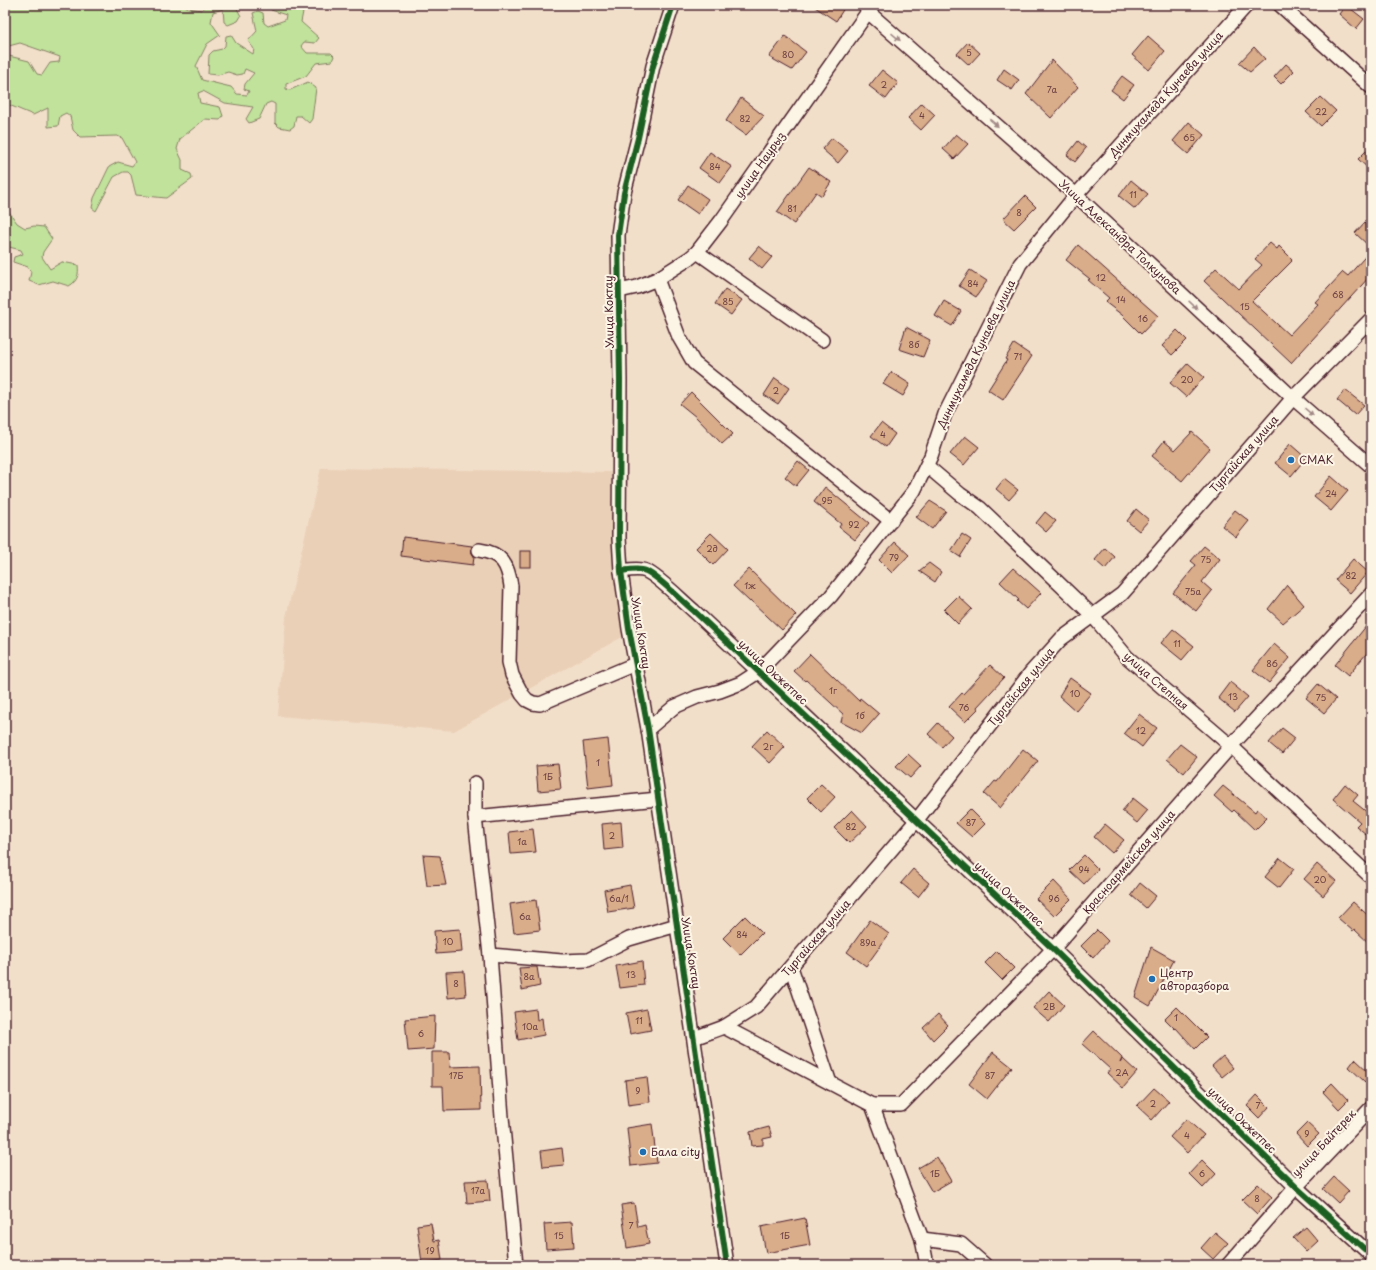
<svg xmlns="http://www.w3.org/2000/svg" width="1376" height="1270" font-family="'Playpen Sans',sans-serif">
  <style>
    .built { fill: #ead0b7 }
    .green { fill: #c0e29b; stroke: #858063 }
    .building { fill: #d9ac8a; stroke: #4a1f2b }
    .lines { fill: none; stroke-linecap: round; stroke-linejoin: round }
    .minor-casing { stroke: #4a1f2b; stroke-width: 16 }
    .minor { stroke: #fcf5e5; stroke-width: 13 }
    .cycleway-casing { stroke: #fcf5e5; stroke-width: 8 }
    .cycleway { stroke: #1b5e20; stroke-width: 6 }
    .oneway { fill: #a38a88 }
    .poi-dot { fill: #1f6fb2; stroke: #fcf5e5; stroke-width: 1.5 }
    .labels { text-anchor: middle; stroke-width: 4; stroke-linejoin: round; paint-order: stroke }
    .number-label { font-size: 9px; fill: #6e4243 }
    .street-label { font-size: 11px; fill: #4a1f2b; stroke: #fcf5e5 }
    .poi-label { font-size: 11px; fill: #4a1f2b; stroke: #fcf5e5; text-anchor: start }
  </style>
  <rect width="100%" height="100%" fill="#f2dfca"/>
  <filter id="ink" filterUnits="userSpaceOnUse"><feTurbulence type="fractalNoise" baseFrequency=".025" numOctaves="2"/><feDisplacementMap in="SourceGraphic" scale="8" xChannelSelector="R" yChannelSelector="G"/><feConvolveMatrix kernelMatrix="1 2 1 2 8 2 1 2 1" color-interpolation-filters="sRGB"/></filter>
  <g filter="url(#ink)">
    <path class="built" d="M321 468 611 472 612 537 614 573 624 636 454 731 278 716 286 617Z"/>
    <g class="green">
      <path d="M5 5H184L188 8 202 10 205 5H235L241 16 238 21 228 25 224 22 223 9 213 12 211 22 220 35 207 44 196 66 202 80 231 87 237 94 247 95 249 91 244 89 245 84 254 73 245 69 243 74 237 75 228 72 218 75 208 74 209 55 213 51 222 49 225 46 226 36 231 35 236 43 253 54 254 49 248 41 257 31 253 13 258 11 263 13 264 23 268 26 285 20 286 15 271 10 270 5H314L303 12 301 22 319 38 315 43 304 42 301 46 307 53H331L334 56 332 61 316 63 306 76 286 84V89L290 90 308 82 316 88 312 119 309 123 301 116H296L294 126 290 129 279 127 275 123V104L271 102 266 104 259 119 249 123 246 119 253 107 225 103 203 91 198 93 200 103 220 107 223 116 220 120 205 119 180 139 177 149 182 160V170L191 174 192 179 166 198 136 195 131 175 128 172H123L114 177 96 211 92 208 94 198 109 167 118 162 132 166 135 162 122 138 117 136 80 137 73 130 70 116 66 113 60 116 58 126 48 127V108L33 115 9 105 5 106V55L29 61 37 74 42 75 50 63 59 62 60 57 20 43 5 47Z"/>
      <path d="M5 206 17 223 25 228 34 226 44 227 52 239 43 252 42 257 50 269 62 262 78 265C79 274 78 281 69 286L53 281 39 285 29 281 31 272 28 267 13 262 14 257 23 254 21 250 5 246V239H9L11 235 5 232Z"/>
    </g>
    <g class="building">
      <path d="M812 5H846L836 21Z"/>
      <path d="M1346 5 1364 19 1356 29 1339 14Z"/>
      <path d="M785 36 806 52 792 70 769 57Z"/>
      <path d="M1148 36 1165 51 1149 70 1132 55Z"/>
      <path d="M968 42 980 53 969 65 957 54Z"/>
      <path d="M1254 47 1265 59 1250 72 1239 63Z"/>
      <path d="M1052 60 1078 87 1051 118 1026 94Z"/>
      <path d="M1286 64 1294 71 1281 84 1274 77Z"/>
      <path d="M1004 69 1019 80 1012 90 997 80Z"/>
      <path d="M882 70 898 83 886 99 869 86Z"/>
      <path d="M1122 76 1134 85 1123 99 1111 90Z"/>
      <path d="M1321 97 1336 111 1321 126 1306 112Z"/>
      <path d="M741 98 764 116 746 135 726 121Z"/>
      <path d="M922 103 935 115 921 130 908 118Z"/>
      <path d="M1189 122 1204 135 1188 154 1173 141Z"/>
      <path d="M956 134 968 144 954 159 943 149Z"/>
      <path d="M832 138 848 151 838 163 822 149Z"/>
      <path d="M1078 141 1086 148 1075 162 1067 155Z"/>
      <path d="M1371 146V171L1358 159Z"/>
      <path d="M710 152 732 167 720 183 699 168Z"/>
      <path d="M809 167 831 182 822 196 816 192 794 224 777 212Z"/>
      <path d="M1131 180 1148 194 1135 209 1119 196Z"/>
      <path d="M688 185 708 199 698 214 678 200Z"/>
      <path d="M1025 196 1036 207 1014 229 1003 219Z"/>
      <path d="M1365 222 1371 228V248L1355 233Z"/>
      <path d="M1270 243 1277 249 1279 246 1292 259 1291 260 1292 261 1252 301 1289 335 1318 304 1315 302 1343 272 1348 276 1371 250V275L1291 363 1204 281 1216 268 1239 289 1262 265 1255 259Z"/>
      <path d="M1078 245 1158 316 1141 334 1122 315 1105 302 1109 298 1088 280 1090 279 1066 260Z"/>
      <path d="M759 246 772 257 762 269 749 258Z"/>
      <path d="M970 270 987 281 976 297 959 286Z"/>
      <path d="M725 289 742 300 731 315 715 304Z"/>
      <path d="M944 301 961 311 952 326 935 316Z"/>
      <path d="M906 327 930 340 923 357 899 349Z"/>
      <path d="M1177 330 1187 340 1172 355 1162 346Z"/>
      <path d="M1014 344 1032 356 1003 400 988 390 1007 360 1005 359Z"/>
      <path d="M1188 363 1204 377 1186 397 1170 383Z"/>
      <path d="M891 372 910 384 903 396 883 384Z"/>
      <path d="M775 378 789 388 778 404 764 395Z"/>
      <path d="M1345 390 1364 405 1355 415 1337 400Z"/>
      <path d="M691 392 733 434 722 444 696 417 680 404Z"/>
      <path d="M881 423 895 434 886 447 871 436Z"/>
      <path d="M1192 432 1210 448 1182 481 1152 456 1164 441 1175 450Z"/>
      <path d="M965 436 979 447 964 465 950 454Z"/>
      <path d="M1290 444 1306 458 1291 476 1275 463Z"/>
      <path d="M798 461 809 470 796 486 785 477Z"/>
      <path d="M1331 476 1348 491 1331 511 1314 497Z"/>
      <path d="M1004 479 1018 490 1009 500 996 489Z"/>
      <path d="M825 487 869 523 855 540 839 527 841 524 814 502Z"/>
      <path d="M930 501 946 511 932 529 916 517Z"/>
      <path d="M1136 509 1149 520 1139 531 1127 521Z"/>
      <path d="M1235 510 1249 521 1236 537 1222 526Z"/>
      <path d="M1045 512 1056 521 1046 532 1036 523Z"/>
      <path d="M711 533 728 549 713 565 696 548Z"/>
      <path d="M962 534 971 540 960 557 951 551Z"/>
      <path d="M403 537 472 546 471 549 472 553 474 556 473 565 401 556Z"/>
      <path d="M895 542 909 555 892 573 879 560Z"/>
      <path d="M1204 546 1220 559 1202 582 1212 591 1196 611 1173 593 1196 565 1191 561Z"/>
      <path d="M1105 548 1115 557 1105 569 1095 560Z"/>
      <rect x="520" y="551" width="11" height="16"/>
      <path d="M1353 559 1368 572 1350 593 1335 580Z"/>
      <path d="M929 563 941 572 935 582 919 571Z"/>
      <path d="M1013 568 1041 593 1026 609 1017 601 1019 600 1000 582Z"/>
      <path d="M749 569 796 615 782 630 751 601 750 602 733 586Z"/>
      <path d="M1287 585 1304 605 1283 623 1268 609Z"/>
      <path d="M958 596 972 609 958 624 944 610Z"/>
      <path d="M1371 620V648L1348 676 1335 665Z"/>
      <path d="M1173 629 1194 646 1182 660 1161 643Z"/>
      <path d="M1274 644 1290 658 1269 683 1253 670Z"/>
      <path d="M810 654 859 701 860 698 879 714 862 733 841 722 843 714 806 680 805 681 794 671Z"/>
      <path d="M990 665 1004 678 977 707 978 709 965 722 949 707 962 693 963 694Z"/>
      <path d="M1070 678 1091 693 1076 711 1059 696Z"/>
      <path d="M1230 682 1248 697 1235 712 1218 698Z"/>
      <path d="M1318 684 1336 699 1324 713 1306 698Z"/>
      <path d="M1139 714 1157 728 1142 747 1124 733Z"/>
      <path d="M938 723 952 736 942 747 928 734Z"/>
      <path d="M1282 728 1295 738 1282 754 1269 743Z"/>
      <path d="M767 730 785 747 770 763 752 746Z"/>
      <path d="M608 739 613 785 588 788 583 742Z"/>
      <path d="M1180 744 1197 757 1184 773 1167 759Z"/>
      <path d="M1023 749 1038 761 1000 808 984 794 995 781 997 782Z"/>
      <path d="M908 754 921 766 910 778 896 766Z"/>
      <path d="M558 764 561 789 538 791 536 766Z"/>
      <path d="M821 784 835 797 821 812 807 798Z"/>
      <path d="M1345 784 1358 795 1353 801 1368 813 1371 809V838L1356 826 1360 822 1333 799Z"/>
      <path d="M1223 786 1255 812 1257 809 1267 818 1255 830 1234 810 1232 812 1214 796Z"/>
      <path d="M1133 798 1148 810 1137 823 1122 811Z"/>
      <path d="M970 809 985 824 972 837 956 823Z"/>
      <path d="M852 810 867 826 849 843 834 828Z"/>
      <path d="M621 822 623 848 604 850 602 824Z"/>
      <path d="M1105 824 1124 840 1112 853 1094 837Z"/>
      <path d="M533 829 536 852 511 854 509 832Z"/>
      <path d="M423 855 440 856 446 885 427 886Z"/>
      <path d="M1084 855 1098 869 1084 884 1069 870Z"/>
      <path d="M1280 858 1294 869 1279 888 1265 877Z"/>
      <path d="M1317 864 1336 881 1323 896 1304 879Z"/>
      <path d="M913 869 929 883 918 897 901 883Z"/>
      <path d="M1054 881 1071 899 1054 916 1036 899Z"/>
      <path d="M1140 883 1156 896 1146 908 1131 895Z"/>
      <path d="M630 885 634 908 608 912 604 890Z"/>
      <path d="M536 900 540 930 514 933 510 904Z"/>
      <path d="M1353 902 1371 918V945L1354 929 1353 931 1338 918Z"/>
      <path d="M745 916 762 933 740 955 723 938Z"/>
      <path d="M870 920 889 934 866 966 847 952Z"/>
      <path d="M460 929 462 952 436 954 434 931Z"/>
      <path d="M1097 930 1108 941 1093 958 1081 946Z"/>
      <path d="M1151 947 1174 960 1150 1006 1135 997Z"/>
      <path d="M997 951 1014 968 1002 980 985 963Z"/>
      <path d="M642 961 644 985 620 988 616 966Z"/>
      <path d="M534 967H537L540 986 522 990 519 968Z"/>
      <path d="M464 971 466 996 448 998 446 972Z"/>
      <path d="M1049 991 1064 1005 1049 1022 1033 1008Z"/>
      <path d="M1177 1007 1207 1037 1195 1049 1176 1028 1175 1029 1165 1019Z"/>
      <path d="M536 1009 537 1020 542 1018 544 1035 518 1040 514 1012Z"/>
      <path d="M647 1009 651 1030 630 1034 626 1013Z"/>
      <path d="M938 1014 948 1025 933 1040 923 1028Z"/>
      <path d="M435 1016 434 1049 408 1051 405 1019Z"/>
      <path d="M1094 1031 1122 1058 1120 1063 1123 1059 1137 1072 1123 1088 1107 1073 1110 1069 1082 1044Z"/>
      <path d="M432 1052H449L450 1067 480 1066 481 1110 444 1111 443 1086H432Z"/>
      <path d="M993 1052 1012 1067 987 1099 969 1084Z"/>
      <path d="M1223 1056 1233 1068 1222 1077 1212 1066Z"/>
      <path d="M1355 1059 1371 1074 1365 1082 1349 1067Z"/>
      <path d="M647 1077 650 1102 628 1105 625 1080Z"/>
      <path d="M1332 1083 1348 1100 1339 1109 1323 1092Z"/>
      <path d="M1154 1088 1169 1101 1152 1120 1137 1106Z"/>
      <path d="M1257 1095 1269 1107 1259 1118 1247 1106Z"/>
      <path d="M1186 1119 1204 1135 1187 1153 1170 1137Z"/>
      <path d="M1307 1123 1319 1134 1307 1146 1296 1134Z"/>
      <path d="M652 1124 657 1163 631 1166 627 1128Z"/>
      <path d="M769 1127 772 1137 763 1139V1145L752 1146 750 1132Z"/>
      <path d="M562 1148 564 1165 543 1167 541 1151Z"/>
      <path d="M937 1157 951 1181 932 1192 918 1168Z"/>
      <path d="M1202 1160 1216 1174 1203 1188 1189 1174Z"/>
      <path d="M1334 1177 1349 1191 1338 1203 1323 1189Z"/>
      <path d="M488 1180 490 1201 467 1203 465 1181Z"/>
      <path d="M1258 1184 1272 1197 1257 1214 1242 1200Z"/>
      <path d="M634 1203 638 1227 645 1225 649 1244 627 1248 621 1205Z"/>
      <path d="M805 1218 810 1245 766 1253 761 1227Z"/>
      <path d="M572 1222 574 1247 546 1249 544 1224Z"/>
      <path d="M431 1223 434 1241 439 1240 442 1260 422 1263 417 1225Z"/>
      <path d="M1306 1227 1318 1241 1306 1252 1293 1238Z"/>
      <path d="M1215 1232 1228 1243 1213 1259 1201 1248Z"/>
    </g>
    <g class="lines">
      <g class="minor-casing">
        <g id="minor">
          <path d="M673 5 653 66 638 138 624 193 618 235 620 380 619 538 621 571 629 629 648 729 727 1265"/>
          <path d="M1280 5 1371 87"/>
          <path d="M867 11 1076 195 1293 398 1371 466"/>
          <path d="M697 252 822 340"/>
          <path d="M657 279 679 337 694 363 891 521"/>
          <path d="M619 291 637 287 657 279 690 258 697 252 721 221 872 6"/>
          <path d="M927 466 960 494 980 508 1092 615 1127 657 1231 746 1371 877"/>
          <path d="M479 550C502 553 508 565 511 586L509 662 512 675 522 694 527 700 533 703 540 704 635 664"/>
          <path d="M621 571C629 570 639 568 646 571 659 577 682 601 694 611L1053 949 1296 1187 1371 1255"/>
          <path d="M648 729 674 707 697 697 720 691 741 683 758 672 831 596 914 491 931 456 945 414 1020 264 1076 195 1247 5"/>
          <path d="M475 783V817L490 955 502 1117 516 1265"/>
          <path d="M475 817 658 799"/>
          <path d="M490 955 562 961 588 960 629 939 677 925"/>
          <path d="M791 967 830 1083"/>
          <path d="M724 1027 872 1105 922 1239 927 1265"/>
          <path d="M694 1038 724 1027 756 1007 916 821 1032 671 1061 639 1122 594 1293 398 1371 319"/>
          <path d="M872 1105H901L1053 949 1231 746 1371 594"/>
          <path d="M922 1239 961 1244 985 1265"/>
          <path d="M1228 1265 1296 1187 1371 1108"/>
        </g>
      </g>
      <use href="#minor" class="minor"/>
      <g class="cycleway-casing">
        <g id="cycleway">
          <path d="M673 5 653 66 638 138 624 193 618 235 620 380 619 538 621 571 629 629 648 729 727 1265"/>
          <path d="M621 571C629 570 639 568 646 571 659 577 682 601 694 611L1053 949 1296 1187 1371 1255"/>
        </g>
      </g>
      <use href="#cycleway" class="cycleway"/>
    </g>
    <defs><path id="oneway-solid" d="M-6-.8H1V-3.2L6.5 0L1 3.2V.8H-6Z"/></defs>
    <g class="oneway">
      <use href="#oneway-solid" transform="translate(896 37) rotate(41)"/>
      <use href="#oneway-solid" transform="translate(994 123) rotate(41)"/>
      <use href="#oneway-solid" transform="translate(1193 305) rotate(43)"/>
      <use href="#oneway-solid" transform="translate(1309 412) rotate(41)"/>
    </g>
  </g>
  <g class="poi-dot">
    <circle cx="1291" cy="460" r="4"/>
    <circle cx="1152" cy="979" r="4"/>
    <circle cx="643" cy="1152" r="4"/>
  </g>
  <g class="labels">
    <g class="number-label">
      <text x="969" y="56">5</text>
      <text x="788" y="58">80</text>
      <text x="884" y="88">2</text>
      <text x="1052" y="93">7а</text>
      <text x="1321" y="115">22</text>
      <text x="922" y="119">4</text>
      <text x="745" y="122">82</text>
      <text x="1189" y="141">65</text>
      <text x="715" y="170">84</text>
      <text x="1133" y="198">11</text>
      <text x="792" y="212">81</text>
      <text x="1019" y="216">8</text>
      <text x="1101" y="281">12</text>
      <text x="973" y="287">84</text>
      <text x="1338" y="298">68</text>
      <text x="1121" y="303">14</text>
      <text x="728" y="305">85</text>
      <text x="1245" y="310">15</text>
      <text x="1143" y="322">16</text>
      <text x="914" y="348">8б</text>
      <text x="1018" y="360">71</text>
      <text x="1187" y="383">20</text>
      <text x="776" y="394">2</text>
      <text x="883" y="438">4</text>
      <text x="1331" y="497">24</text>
      <text x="827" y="504">95</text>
      <text x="854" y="528">92</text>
      <text x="712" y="552">2д</text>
      <text x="894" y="561">79</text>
      <text x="1206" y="563">75</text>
      <text x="1351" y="579">82</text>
      <text x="750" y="589">1ж</text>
      <text x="1193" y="595">75а</text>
      <text x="1177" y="647">11</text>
      <text x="1272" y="667">86</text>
      <text x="833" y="694">1г</text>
      <text x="1075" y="697">10</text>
      <text x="1233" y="700">13</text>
      <text x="1321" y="701">75</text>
      <text x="964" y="711">76</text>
      <text x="860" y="719">1б</text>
      <text x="1141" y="734">12</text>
      <text x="768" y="750">2г</text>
      <text x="598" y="766">1</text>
      <text x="548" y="780">1Б</text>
      <text x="971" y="826">87</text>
      <text x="851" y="830">82</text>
      <text x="612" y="839">2</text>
      <text x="522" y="845">1а</text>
      <text x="1084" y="873">94</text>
      <text x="1320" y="883">20</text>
      <text x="619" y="902">6а/1</text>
      <text x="1054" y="902">96</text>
      <text x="525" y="920">6а</text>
      <text x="742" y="938">84</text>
      <text x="448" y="945">10</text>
      <text x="868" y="946">89а</text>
      <text x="631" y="978">13</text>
      <text x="529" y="980">8а</text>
      <text x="456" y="987">8</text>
      <text x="1049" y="1010">2В</text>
      <text x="1176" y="1021">1</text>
      <text x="639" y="1024">11</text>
      <text x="530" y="1030">10а</text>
      <text x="421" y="1037">6</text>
      <text x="1122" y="1076">2А</text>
      <text x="456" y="1079">17Б</text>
      <text x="990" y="1079">87</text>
      <text x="638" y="1094">9</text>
      <text x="1153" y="1107">2</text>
      <text x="1258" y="1109">7</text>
      <text x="1307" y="1137">9</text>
      <text x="1187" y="1139">4</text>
      <text x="935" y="1177">1Б</text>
      <text x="1202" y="1177">6</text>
      <text x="478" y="1194">17а</text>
      <text x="1257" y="1202">8</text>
      <text x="631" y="1229">7</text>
      <text x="559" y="1239">15</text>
      <text x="785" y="1239">1Б</text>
      <text x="430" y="1254">19</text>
    </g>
    <g class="street-label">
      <text transform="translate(1166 94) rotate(-48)" y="4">Динмухамеда Кунаева улица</text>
      <text transform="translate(760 165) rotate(-55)" y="4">улица Наурыз</text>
      <text transform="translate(1120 237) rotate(43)" y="4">Улица Александра Толкунова</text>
      <text transform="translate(609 312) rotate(-91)" y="4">Улица Коктау</text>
      <text transform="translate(976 354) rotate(-64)" y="4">Динмухамеда Кунаева улица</text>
      <text transform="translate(1244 454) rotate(-49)" y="4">Тургайская улица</text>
      <text transform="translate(641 633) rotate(81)" y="4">Улица Коктау</text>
      <text transform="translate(773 672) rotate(43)" y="4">улица Окжетпес</text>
      <text transform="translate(1156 681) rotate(41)" y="4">улица Степная</text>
      <text transform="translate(1021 687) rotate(-51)" y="4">Тургайская улица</text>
      <text transform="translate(1129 862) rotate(-49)" y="4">Красноармейская улица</text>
      <text transform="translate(1009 894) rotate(43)" y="4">улица Окжетпес</text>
      <text transform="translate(816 938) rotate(-49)" y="4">Тургайская улица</text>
      <text transform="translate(691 953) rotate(81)" y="4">Улица Коктау</text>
      <text transform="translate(1242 1120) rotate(44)" y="4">улица Окжетпес</text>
      <text transform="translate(1324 1143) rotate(-47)" y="4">улица Байтерек</text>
    </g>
    <g class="poi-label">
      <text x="1299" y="464">СМАК</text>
      <text x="1160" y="977">Центр<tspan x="1160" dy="13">авторазбора</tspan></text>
      <text x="651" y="1156">Бала city</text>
    </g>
  </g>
  <rect width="1376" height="1270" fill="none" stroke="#fcf5e5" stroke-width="20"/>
  <rect x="10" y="10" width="1356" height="1250" fill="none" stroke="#4a1f2b" stroke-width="1.5" filter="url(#ink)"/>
</svg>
